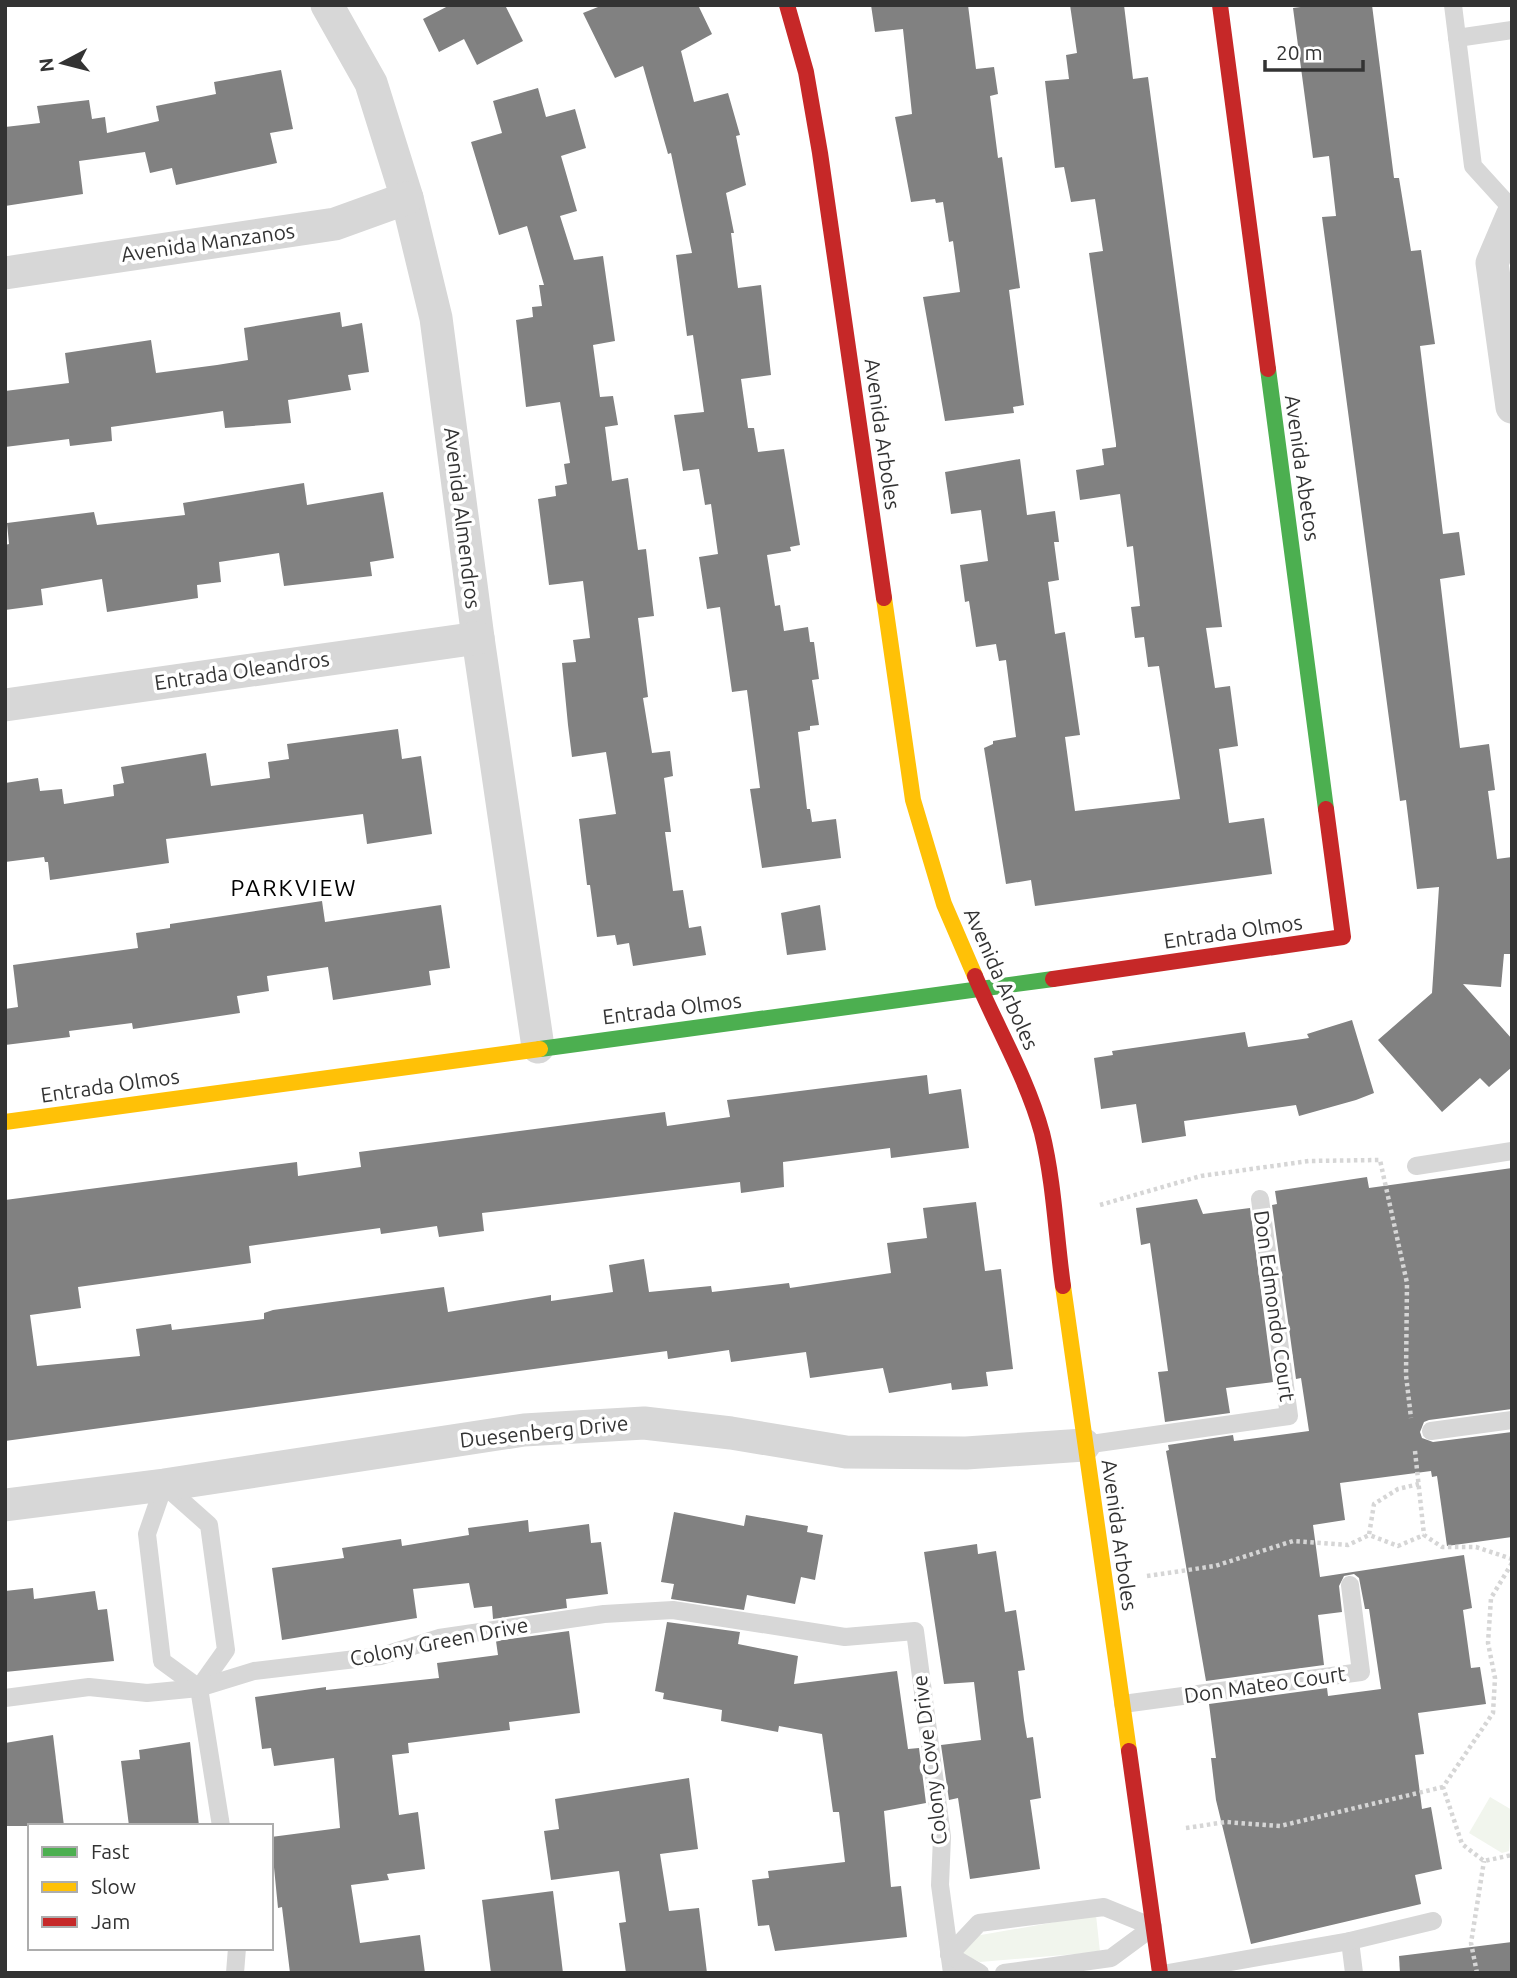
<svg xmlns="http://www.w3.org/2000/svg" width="1517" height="1978" font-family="Ubuntu,sans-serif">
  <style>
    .green { fill: #f1f5ed }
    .building { fill: #818181 }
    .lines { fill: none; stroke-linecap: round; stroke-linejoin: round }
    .path { stroke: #d6d6d6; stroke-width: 4.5; stroke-dasharray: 3.5 3.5; stroke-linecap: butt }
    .lane { stroke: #d7d7d7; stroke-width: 18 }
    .street { stroke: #d7d7d7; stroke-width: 33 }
    .fast { stroke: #4caf50; stroke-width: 16 }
    .slow { stroke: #ffc107; stroke-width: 16 }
    .jam { stroke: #c62828; stroke-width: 16 }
    .labels { text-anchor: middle; stroke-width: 7; stroke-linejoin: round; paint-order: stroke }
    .street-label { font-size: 21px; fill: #333; stroke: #fff }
    .neighbourhood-label { font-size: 23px; letter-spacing: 2px; fill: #000; stroke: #fff }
  </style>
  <rect width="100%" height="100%" fill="#fff"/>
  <g class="green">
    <path d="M1490 1797 1512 1810 1509 1851 1502 1853 1469 1833Z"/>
    <path d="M1096 1915 1100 1952 980 1962 960 1953 975 1936Z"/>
  </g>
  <g class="building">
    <path d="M450 5H505L523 41 477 65 464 39 439 52 423 19Z"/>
    <path d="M603 5H698L712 34 681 51 694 102 728 93 740 135 736 136 746 185 726 193 734 233H731L738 288 761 285 771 375 741 379 748 428H754L758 452 784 449 800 545 790 547 791 551 767 555 775 606 780 605 784 631 808 627 810 642H814L819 679 812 680 819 725 810 726V730L798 732 807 809H810L812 822 836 819 841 858 762 868 750 789 760 788 747 690 732 692 720 607 707 609 699 557 718 554 711 504 705 505 699 469 683 471 674 415 704 412 693 335 687 336 676 255 692 253 671 153 668 154 643 66 615 78 583 13Z"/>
    <path d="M871 5H968L976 69 994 67 998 94 990 96 998 158 1002 157 1020 288 1009 290 1024 405 1013 407 1014 413 945 421 923 297 960 292 953 241 949 242 943 202 936 203 935 199 911 202 895 117 912 114 903 29 875 32Z"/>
    <path d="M1070 5H1124L1133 79 1148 77 1222 627 1206 628 1215 688 1230 686 1238 746 1219 749 1229 823 1264 818 1272 874 1035 906 1031 880 1006 884 984 748 993 744V741L1016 737 1006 660 999 661 996 644 976 647 969 601 965 602 960 565 988 561 981 510 951 514 945 472 1020 459 1027 515 1055 511 1059 542H1054L1059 580 1048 582 1055 634 1065 632 1080 735 1065 737 1075 811 1180 799 1159 666 1148 667 1144 637 1135 638 1131 607 1140 606 1133 546 1127 547 1120 494 1080 500 1076 470 1104 465 1102 449 1116 447V444L1089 253 1103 251 1095 199 1071 202 1064 167 1055 168 1045 81 1069 79 1066 55 1077 53Z"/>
    <path d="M1316 5H1372L1394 178H1399L1411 251 1421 250 1435 344 1420 346 1443 534 1459 532 1465 575 1440 579 1460 748 1489 744 1495 790 1488 791 1497 859 1512 857V954H1504L1501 987 1463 984 1512 1039V1067L1489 1087 1480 1078 1442 1112 1378 1040 1432 993 1439 887 1417 889 1406 800 1400 801 1322 217 1336 216 1329 156 1313 158 1293 8Z"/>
    <path d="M281 70 293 129 270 133 277 163 176 185 172 168 150 173 145 152 79 161 83 194 5 206V127L40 123 37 106 89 100 92 119 105 117 107 133 159 121 156 106 216 94 214 82Z"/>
    <path d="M538 88 546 117 575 109 586 148 561 156 577 211 560 216 574 260 603 256 615 341 593 345 600 397 613 396 618 425 605 427 612 481 628 478 638 550 646 549 654 616 638 618 648 697 643 698 652 753 670 751 673 776 664 778 671 832H665L673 891 683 890 689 928 701 926 706 955 633 966 629 943 617 945 615 935 597 937 590 885H587L579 819 616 814 606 752 572 757 568 725 562 663 576 662 573 640 590 638 583 581 549 585 538 499 556 496 555 486 567 484 564 464 570 463 560 402 526 407 516 320 533 317 532 307 542 306 539 285H544L527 226 499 235 471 142 502 133 493 101Z"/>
    <path d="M340 312 342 327 362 323 369 372 348 375 351 390 288 400 291 423 225 428 223 411 111 427 112 441 70 446 69 439 5 447V391L69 383 65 353 151 340 156 373 217 365 248 360 244 328Z"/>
    <path d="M304 483 307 505 383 492 394 558 370 562 372 576 284 586 279 553 219 562 221 582 197 585 198 598 107 612 102 579 41 589 43 605 5 610V545L9 544 7 523 94 512 97 525 185 515 183 503Z"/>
    <path d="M398 729 402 759 421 756 432 834 367 844 363 814 166 839 169 863 50 880 48 862H45L44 857 5 862V783L38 778 40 791 62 789 64 804 114 796 113 785 124 783 121 767 206 753 211 786 270 778 268 762 289 759 287 744Z"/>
    <path d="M322 901 325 922 441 905 450 968 429 971 431 985 333 1000 328 967 267 976 269 991 237 996 240 1013 133 1029 132 1023 69 1031 70 1037 5 1045V1009L18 1007 13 965 138 948 136 933 170 928V924Z"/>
    <path d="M820 905 826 950 787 955 781 913Z"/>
    <path d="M1352 1020 1374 1093 1356 1100 1299 1116 1296 1105 1184 1121 1186 1136 1142 1143 1136 1104 1101 1109 1094 1058 1113 1055 1112 1051 1245 1032 1248 1047 1309 1038 1307 1034Z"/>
    <path d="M927 1075 929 1094 961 1089 969 1148 891 1158 890 1148 783 1162 784 1187 741 1193 740 1182 482 1213 484 1231 439 1237 437 1226 381 1234 380 1228 249 1246 251 1263 78 1287 81 1308 30 1315 37 1366 140 1356 136 1329 171 1324 172 1330 264 1319V1313L273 1310 444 1287 448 1312 551 1295V1301L613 1292 609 1265 644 1259 649 1292 711 1286 712 1292 789 1283 790 1288 891 1273 887 1243 927 1238 923 1208 976 1202 985 1271 1001 1269 1013 1369 986 1372 988 1386 952 1390 951 1383 889 1393 883 1368 810 1378 806 1352 731 1362 729 1350 668 1359 667 1351 5 1441V1200L297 1162 298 1176 361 1167 359 1152 665 1112 667 1126 730 1117 727 1100Z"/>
    <path d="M1512 1168V1409L1429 1420 1424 1422 1420 1432 1422 1438 1433 1442 1512 1432V1537L1447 1546 1437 1476 1432 1477 1431 1471 1340 1483 1345 1520 1313 1525 1320 1577 1464 1555 1472 1608 1463 1610 1471 1668 1480 1667 1486 1704 1418 1713 1424 1754 1415 1755 1422 1809 1431 1807 1442 1869 1415 1875 1421 1904 1251 1944 1216 1800 1211 1758H1216L1209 1704 1327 1688 1328 1696 1381 1689 1369 1609H1365L1359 1578 1354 1574 1344 1576 1339 1586 1342 1612 1318 1615 1324 1665 1206 1681 1166 1451 1169 1450 1168 1445 1233 1435 1234 1441 1309 1431 1301 1378 1296 1379 1272 1205 1277 1204 1275 1191 1367 1177 1369 1188Z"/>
    <path d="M1197 1199 1203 1214 1250 1208 1273 1382 1226 1388 1230 1413 1165 1422 1158 1372 1168 1371 1150 1243 1141 1245 1136 1208Z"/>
    <path d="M674 1512 744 1526 746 1515 808 1526 807 1532 823 1535 815 1580 801 1577 795 1604 747 1595 744 1610 671 1599 674 1584 661 1582Z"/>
    <path d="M528 1520 529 1532 589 1524 591 1543 601 1542 608 1594 566 1599 567 1608 493 1619 492 1606 474 1608 469 1583 413 1589 417 1618 282 1640 272 1568 344 1558 342 1548 401 1539 402 1546 469 1535 468 1528Z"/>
    <path d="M977 1544 978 1554 996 1551 1005 1612 1016 1610 1025 1670 1018 1671 1024 1720 1027 1738 1033 1737 1041 1798 1030 1800 1040 1869 970 1879 958 1798 949 1800 941 1745 981 1740 974 1682 944 1684 924 1552Z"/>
    <path d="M33 1588 34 1599 95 1591 98 1610 107 1609 114 1661 5 1672V1591Z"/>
    <path d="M667 1622 740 1632 738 1644 798 1656 794 1684 897 1671 908 1749 919 1748 926 1803 884 1811 891 1887 901 1886 907 1937 775 1951 769 1925 758 1926 752 1880 769 1878 768 1871 845 1862 839 1812H833L822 1734 779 1726 778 1732 721 1721 722 1710 663 1699 664 1693 655 1691Z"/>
    <path d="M569 1631 580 1713 509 1722 510 1730 408 1743 409 1753 392 1755 399 1815 418 1812 425 1869 387 1874 389 1880 351 1885 360 1943 420 1935 425 1973H290L282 1907 278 1908 271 1837 340 1828 334 1758 274 1766 271 1748 262 1749 255 1697 326 1687V1690L439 1678 437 1663 498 1655 496 1641Z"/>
    <path d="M53 1735 64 1826H5V1743Z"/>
    <path d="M190 1742 199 1826H129L121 1761 140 1759 139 1750Z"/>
    <path d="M689 1778 698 1849 660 1854 669 1911 699 1908 707 1973H626L619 1923 626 1922 619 1871 551 1880 544 1831 559 1829 555 1799Z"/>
    <path d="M553 1891 563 1973H491L482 1900Z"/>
    <path d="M1512 1942V1973H1400L1399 1956Z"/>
  </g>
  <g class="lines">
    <g class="path">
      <path d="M1100 1205 1201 1176 1309 1161 1380 1160 1407 1283 1406 1375 1411 1418"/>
      <path d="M1415 1451 1424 1535 1442 1547H1476L1512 1559"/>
      <path d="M1419 1484 1398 1489 1374 1504 1369 1535 1398 1546 1424 1535"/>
      <path d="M1512 1563 1491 1598 1488 1643 1495 1678 1493 1713 1443 1787 1462 1844 1484 1861 1512 1855"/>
      <path d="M1147 1576 1215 1566 1293 1541 1348 1545 1369 1535"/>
      <path d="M1186 1828 1226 1822 1280 1826 1443 1787"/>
      <path d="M1477 1973 1471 1943 1484 1861"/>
    </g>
    <g class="lane">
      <path d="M1453 5 1473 166 1512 209"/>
      <path d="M1457 38 1512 30"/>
      <path d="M1416 1166 1512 1151"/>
      <path d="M1431 1431 1512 1420"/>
      <path d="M1084 1445 1289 1416 1260 1199"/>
      <path d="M199 1688 162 1661 147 1534 164 1485 209 1525 226 1650 199 1688 221 1826"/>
      <path d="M5 1698 89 1687 147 1693 199 1688 254 1671 381 1656 439 1638 604 1614 673 1610 845 1637 915 1631 942 1837 940 1885 952 1973"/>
      <path d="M1123 1704 1361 1672 1350 1585"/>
      <path d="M1350 1941 1354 1973"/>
      <path d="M235 1973 237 1948"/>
      <path d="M980 1973 949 1955 979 1923 1104 1907 1153 1927"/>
      <path d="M1004 1973 1111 1958 1153 1927"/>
      <path d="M1168 1973 1350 1941 1433 1921"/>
    </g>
    <g class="street">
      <path d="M327 5 371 83 407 198 436 318 478 638 538 1047"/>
      <path d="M1512 216 1492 263 1512 407"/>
      <path d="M5 273 335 224 407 198"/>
      <path d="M5 705 478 638"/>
      <path d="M5 1505 164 1485 524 1430 644 1423 731 1433 846 1452 966 1453 1084 1445"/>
    </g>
    <g class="fast">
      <path d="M1268 369 1326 809"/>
      <path d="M540 1049 1053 979"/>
    </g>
    <g class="slow">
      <path d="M884 598 913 800 944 904 975 976"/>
      <path d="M5 1122 540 1049"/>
      <path d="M1063 1286 1129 1751"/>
    </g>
    <g class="jam">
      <path d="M787 5 806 72 820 153 884 598"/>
      <path d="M1220 5 1268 369"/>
      <path d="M975 976C997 1028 1027 1078 1042 1133 1054 1182 1056 1236 1063 1286"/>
      <path d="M1053 979 1343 937 1326 809"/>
      <path d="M1129 1751 1160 1973"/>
    </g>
  </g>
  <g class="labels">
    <g class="street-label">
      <text transform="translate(208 243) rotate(-8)" y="7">Avenida Manzanos</text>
      <text transform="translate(882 434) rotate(82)" y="7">Avenida Arboles</text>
      <text transform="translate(1302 468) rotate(82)" y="7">Avenida Abetos</text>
      <text transform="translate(462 518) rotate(83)" y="7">Avenida Almendros</text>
      <text transform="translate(242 671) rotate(-8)" y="7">Entrada Oleandros</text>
      <text transform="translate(1233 932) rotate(-8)" y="7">Entrada Olmos</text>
      <text transform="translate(1001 979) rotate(66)" y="7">Avenida Arboles</text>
      <text transform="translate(672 1009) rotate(-7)" y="7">Entrada Olmos</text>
      <text transform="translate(110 1086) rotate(-8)" y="7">Entrada Olmos</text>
      <text transform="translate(1274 1306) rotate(82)" y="7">Don Edmondo Court</text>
      <text transform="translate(544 1432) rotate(-6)" y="7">Duesenberg Drive</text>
      <text transform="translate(1119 1535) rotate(82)" y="7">Avenida Arboles</text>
      <text transform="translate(439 1642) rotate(-11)" y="7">Colony Green Drive</text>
      <text transform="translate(1265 1685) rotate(-8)" y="7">Don Mateo Court</text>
      <text transform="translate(930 1760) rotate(-97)" y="7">Colony Cove Drive</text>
    </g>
    <g class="neighbourhood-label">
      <text x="294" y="896">PARKVIEW</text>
    </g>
  </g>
  <rect width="1517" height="1978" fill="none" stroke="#333333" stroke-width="14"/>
  <rect x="28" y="1824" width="245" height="126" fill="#ffffff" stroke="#adadad" stroke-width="2"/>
  <rect x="42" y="1847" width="35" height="10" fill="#4caf50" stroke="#adadad" stroke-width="2"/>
  <text x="91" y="1859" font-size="21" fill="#333333">Fast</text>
  <rect x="42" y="1882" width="35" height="10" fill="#ffc107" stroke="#adadad" stroke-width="2"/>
  <text x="91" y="1894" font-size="21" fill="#333333">Slow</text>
  <rect x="42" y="1917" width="35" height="10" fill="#c62828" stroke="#adadad" stroke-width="2"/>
  <text x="91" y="1929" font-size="21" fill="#333333">Jam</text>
  <g transform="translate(63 63) rotate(263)" stroke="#ffffff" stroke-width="5" paint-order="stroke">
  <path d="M0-5L12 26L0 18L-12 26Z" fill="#333333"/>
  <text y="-10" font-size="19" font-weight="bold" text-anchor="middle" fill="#333333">N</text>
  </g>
  <path d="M1265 60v10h98v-10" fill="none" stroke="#333333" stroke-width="3.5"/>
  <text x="1276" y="60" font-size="21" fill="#333333" stroke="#ffffff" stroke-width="5" paint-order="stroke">20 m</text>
</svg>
